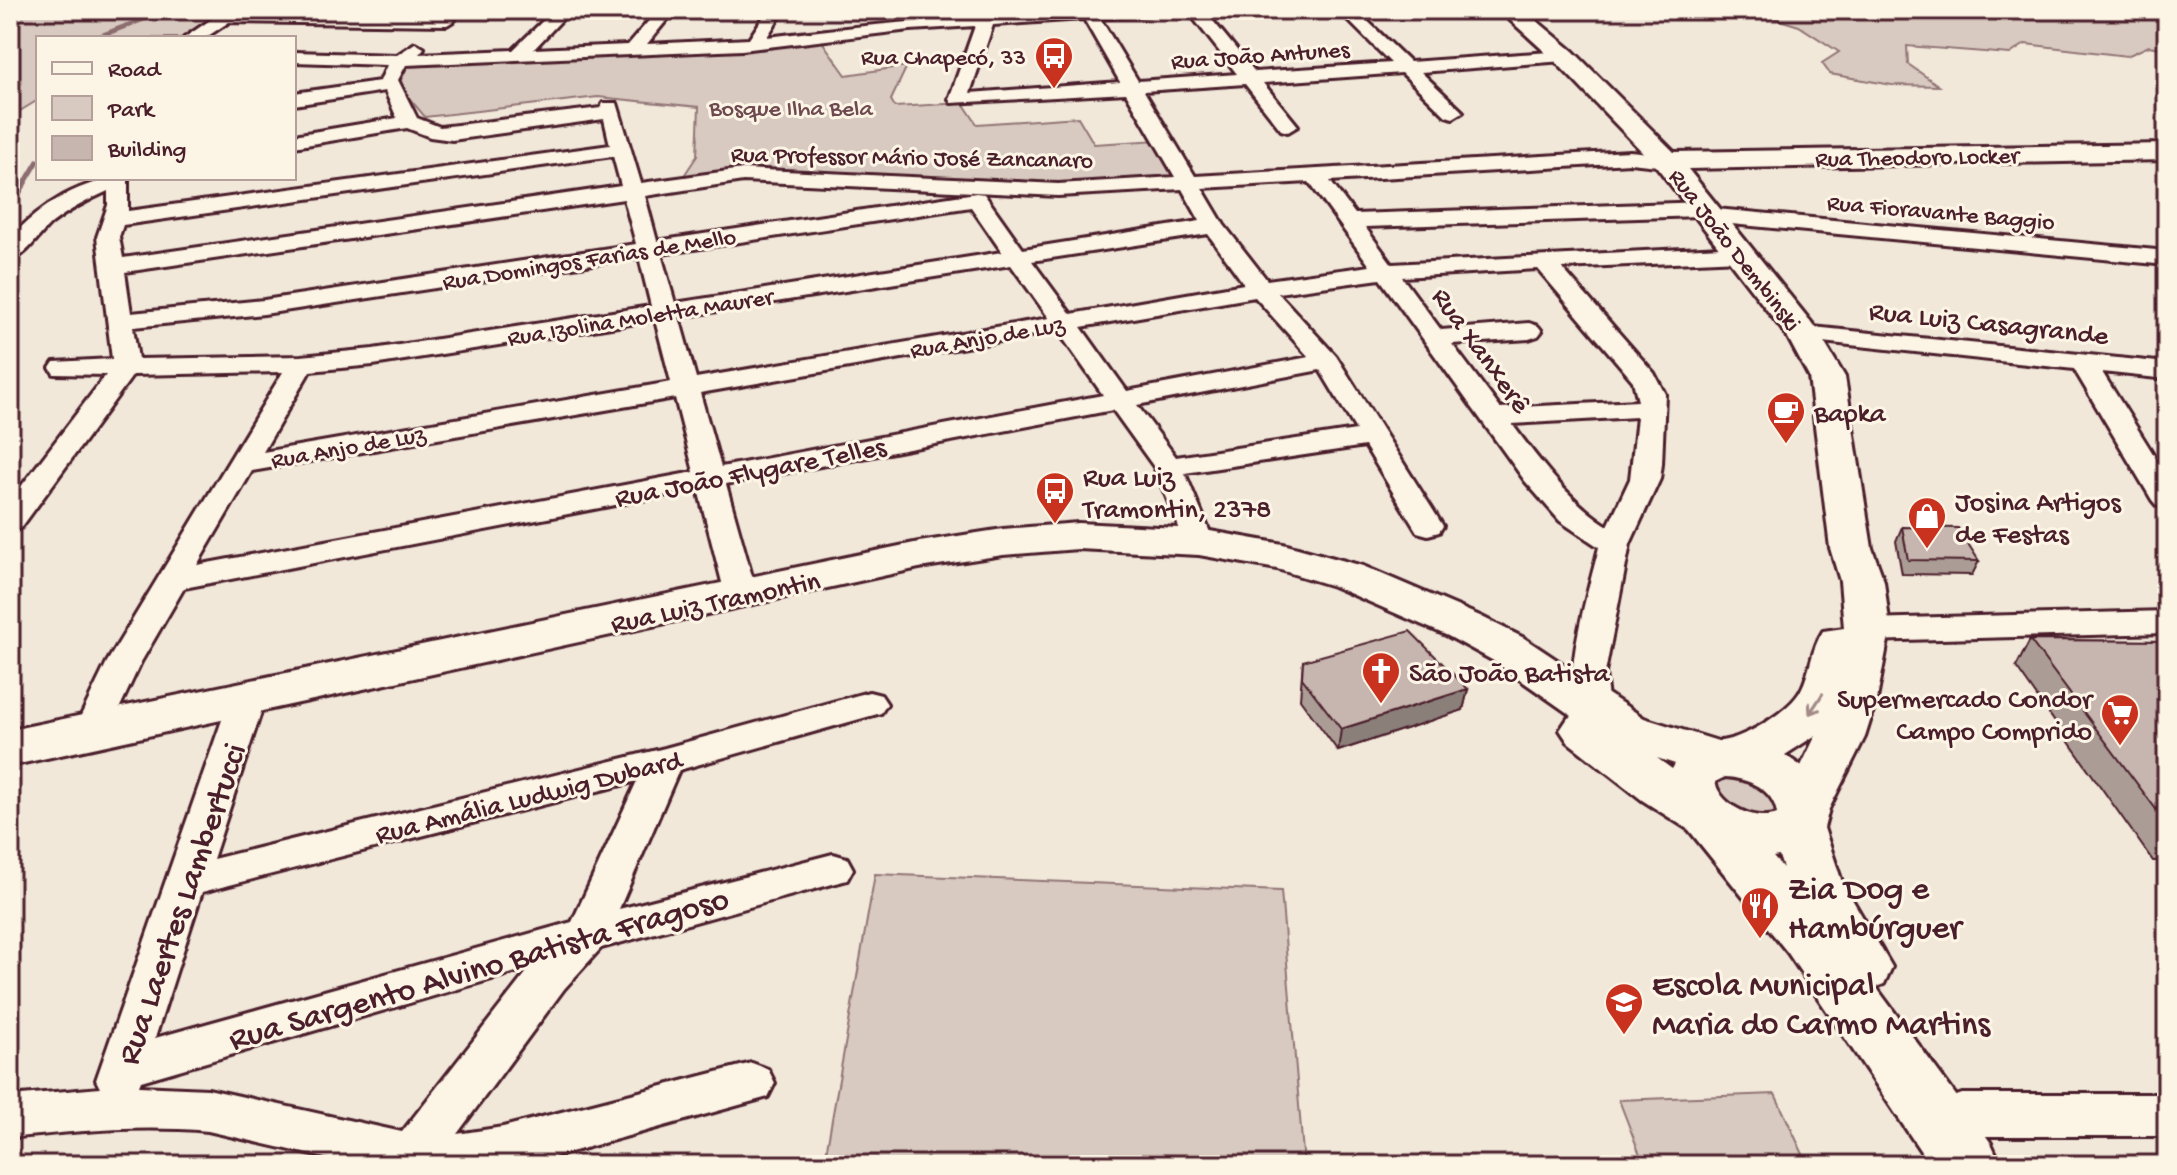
<svg xmlns="http://www.w3.org/2000/svg" width="2177" height="1175" font-family="'Gochi Hand',sans-serif">
  <style>
    .green { fill: #d8cac0; stroke: #917476; stroke-width: 2 }
    .lines { fill: none; stroke-linecap: round; stroke-linejoin: round }
    .stream-far1 { stroke: #8b6d6f; stroke-width: 5 }
    .stream { stroke: #8b6d6f; stroke-width: 6 }
    .street-casing { stroke: #4a1f2b; stroke-width: 6 }
    .secondary-casing { stroke: #4a1f2b; stroke-width: 6 }
    .street { fill: #fcf5e5; fill-rule: evenodd }
    .secondary { fill: #fcf5e5; fill-rule: evenodd }
    .wall { fill: #ab9d96; stroke: #4a1f2b; stroke-width: 2 }
    .shaded-wall { fill: #8b7f7a; stroke: #4a1f2b; stroke-width: 2 }
    .building { fill: #c7b6af; stroke: #4a1f2b; stroke-width: 2 }
    .oneway { stroke: #a38a88 }
    .labels { text-anchor: middle; stroke-width: 6; stroke-linejoin: round; paint-order: stroke }
    .far-street-label { font-size: 24px; fill: #4a1f2b; stroke: #fcf5e5 }
    .far-poi-label { font-size: 24px; fill: #4a1f2b; stroke: #fcf5e5; text-anchor: end }
    .far-park-label { font-size: 24px; fill: #6e4a50; stroke: #fcf5e5 }
    .street-label { font-size: 28px; fill: #4a1f2b; stroke: #fcf5e5 }
    .poi-label { font-size: 28px; fill: #4a1f2b; stroke: #fcf5e5; text-anchor: start }
    .near-poi-label { font-size: 34px; fill: #4a1f2b; stroke: #fcf5e5; text-anchor: start }
    .near-street-label { font-size: 34px; fill: #4a1f2b; stroke: #fcf5e5 }
  </style>
  <rect width="100%" height="100%" fill="#f1e8da"/>
  <filter id="ink" filterUnits="userSpaceOnUse"><feTurbulence type="fractalNoise" baseFrequency=".0125" numOctaves="2"/><feDisplacementMap in="SourceGraphic" scale="16" xChannelSelector="R" yChannelSelector="G"/><feConvolveMatrix kernelMatrix="1 2 1 2 8 2 1 2 1" color-interpolation-filters="sRGB"/></filter>
  <g filter="url(#ink)">
    <g class="green">
      <path d="M10 10H226L184 38H38V100L10 117Z"/>
      <path d="M1721 10H2167V49L2149 46 2127 56 2025 44 2010 54 1907 46 1908 64 1939 86 1892 85 1830 74 1822 63 1839 52 1799 26 1770 17Z"/>
      <path d="M821 40 846 75 907 66 891 100 895 107 963 103 977 124 1078 117 1094 144 1159 140 1174 176 1042 184 766 169 683 177 697 156 699 107 598 97 425 117 399 86 408 63Z"/>
      <path d="M1719 773 1763 777 1783 818H1731L1711 778Z"/>
      <path d="M875 874 1281 891 1304 1165H824Z"/>
      <path d="M1775 1094 1808 1165H1644L1619 1100Z"/>
    </g>
    <g class="lines">
      <g class="stream-far1">
        <path d="M95 38 167 10"/>
        <path d="M22 188 38 161"/>
      </g>
      <path class="stream" d="M10 208 23 186"/>
      <g class="street-casing">
        <g id="street">
          <path d="M225 10 447 15 455 20 447 25 229 22 205 38H184Z"/>
          <path d="M554 10H571L534 49 628 45 658 10H675L647 44 749 39 768 10H784L767 37C897 21 1026 10 1157 10L1149 15 1100 18 1138 81 1237 74 1187 10H1204L1255 72 1391 63 1338 10H1356L1410 62 1564 51 1573 56 1564 61 1421 72 1463 112 1453 118 1446 116 1402 73 1263 83 1298 126 1288 132 1281 130 1245 84 1144 91 1195 176 1630 151 1667 155 1677 161 1667 167 1630 163 1330 181 1355 214 1705 202 1716 209 2167 251V265L1710 222 1700 216 1365 227 1392 264 1740 246 1748 248 1751 253 1748 258 1740 260 1562 268 1654 373 1665 394 1662 464 1660 479 1630 544 1605 673 1609 708 1603 717 1591 720 1579 717C1559 683 1590 586 1599 547L1560 521 1525 481 1380 279 1278 293 1336 356 1443 526 1439 532 1428 535 1417 532 1365 446 1185 473 1214 542 1210 549 1199 551 1188 549 1154 467 1113 410 726 484 757 594 752 601 741 604 730 601 725 594 698 489 184 588 141 662 104 741 91 745 78 741 73 732 107 662 283 372 133 375 21 528 10 531V501L106 375 54 374 50 368 54 362 112 359 97 237 108 205V191C88 200 69 210 52 223 39 234 26 257 10 261V239C40 205 83 178 128 178V211L610 145 604 119 452 140 430 137 407 128 294 147V135L397 118 385 91 294 105V93L380 81 387 65 294 62V52L397 55 415 43 424 48 419 54 513 50ZM1084 19 1120 82 970 93 993 25ZM975 26 949 99 951 103 1126 93 1175 177 1058 184 743 169 641 183 617 103H603L601 108 440 127 417 118 398 80 406 65 742 50 910 30ZM613 156 621 186 123 258 119 237 123 225ZM743 181 1058 196 1182 189 1200 221 1023 249 984 194 976 193 657 241 645 196ZM1309 182 1370 266 1267 280 1224 225 1202 188ZM624 199 636 244 264 300 131 313 125 272ZM971 207 1002 252 675 303 661 254ZM1208 234 1244 284 1071 314 1032 261ZM639 257 651 306 373 349 301 356 138 359 133 327 264 314ZM1011 265 1049 318 696 378 679 317ZM1538 269 1633 381 1638 401 1500 408 1452 344 1529 339 1538 336 1542 331 1538 326 1529 323 1441 330 1402 277ZM1255 297 1309 357 1127 391 1081 327ZM655 320 671 382 263 452 310 371 373 365ZM1058 331 1103 395 721 467 700 393ZM1320 370 1356 430 1176 457 1137 405ZM675 398 694 472 197 565 252 471ZM1637 417 1630 479 1608 526C1568 500 1541 463 1512 424Z"/>
          <path d="M1803 326 2167 363V379L2102 372 2167 476V509L2157 506 2152 500 2074 369 1794 339 1790 334 1794 329Z"/>
          <path d="M2167 611V633L1867 641 1855 638 1850 630 1855 622 1867 619Z"/>
          <path d="M247 688 259 691 265 700 213 859 665 748 869 692 881 695 887 704 881 713 679 770 619 909 833 854 847 858 853 869 847 880 601 948 564 989 457 1134 503 1127 752 1063 768 1069 775 1083 768 1097 524 1165H356L208 1131C141 1125 76 1131 10 1138V1096L100 1088 96 1080 229 700 235 691ZM637 781 572 922 155 1038 202 892ZM530 968 402 1132 208 1089 139 1086 141 1081Z"/>
          <path d="M1962 1094H2167V1136H1962L1946 1130 1939 1115 1946 1100Z"/>
        </g>
      </g>
      <g class="secondary-casing">
        <path id="secondary" d="M1499 10H1524L1573 51 1674 152 2167 144V160L1688 169 1815 327 1845 377 1872 548 1884 581 1890 630 1877 699 1865 737 1829 809 1824 828 1842 882 1892 967 1884 984 1876 987 1991 1143 2001 1165H1930L1788 953 1689 830 1642 800 1568 742 1560 730 1568 718 1572 716 1492 660 1448 636 1333 586 1277 569 1199 555 1078 549 1003 555 919 568 10 766V730L919 542 1003 529 1078 523 1199 529 1283 544 1363 566 1480 616 1524 638 1644 718 1718 741C1741 741 1790 711 1801 690 1811 671 1811 649 1823 631L1844 628 1840 581 1830 548 1809 377 1787 336 1657 167 1555 61ZM1816 735 1801 766 1785 755ZM1657 758 1675 764 1672 769ZM1725 777C1747 778 1774 789 1777 814 1755 822 1721 806 1715 782ZM1779 856 1783 868 1773 857Z"/>
      </g>
      <use href="#street" class="street"/>
      <use href="#secondary" class="secondary"/>
    </g>
    <g class="wall">
      <path d="M1902 527 1979 561 1972 575 1902 574 1896 541Z"/>
      <path d="M2030 640 2167 641V861H2153L2016 667Z"/>
      <path d="M1303 661 1468 689 1463 710 1338 751 1300 699Z"/>
    </g>
    <path class="shaded-wall" d="M1468 689 1463 710 1338 751 1341 729Z"/>
    <g class="building">
      <path d="M1902 527 1958 528 1979 561 1908 560Z"/>
      <path d="M1410 631 1468 689 1341 729 1302 678 1303 661Z"/>
      <path d="M2030 640 2167 641V824Z"/>
    </g>
    <defs><path id="oneway-shaft" d="M-6 0H5M1.5-3L5.5 0L1.5 3" fill="none" stroke-width="1.6" stroke-linecap="round" stroke-linejoin="round" transform="scale(2)"/></defs>
    <use class="oneway" href="#oneway-shaft" transform="translate(1816 704) rotate(123)"/>
  </g>
  <defs>
    <g id="bus-pin" transform="scale(2)"><path d="M0 17L-7.5 6A9.5 9.5 0 1 1 7.5 6Z" fill="#c8321e" stroke="#fcf5e5"/><path d="M-5-6H5V4H4V6H2V4H-2V6H-4V4H-5ZM-3.5-4V0h7V-4ZM-3.5 1.2v1.5H-2V1.2ZM2 1.2v1.5H3.5V1.2Z" fill="#fff"/></g>
    <g id="cafe-pin" transform="scale(2)"><path d="M0 17L-7.5 6A9.5 9.5 0 1 1 7.5 6Z" fill="#c8321e" stroke="#fcf5e5"/><path d="M-5.5-4.5H6V0H3Q3 3.5 0 3.5H-2.5Q-5.5 3.5-5.5 0ZM3-3.2v2h1.7v-2ZM-6 4.5H4V6H-6Z" fill="#fff"/></g>
    <g id="shop-pin" transform="scale(2)"><path d="M0 17L-7.5 6A9.5 9.5 0 1 1 7.5 6Z" fill="#c8321e" stroke="#fcf5e5"/><path d="M-5-2.5h2.3a2.7 3.5 0 0 1 5.4 0H5L5.5 6h-11ZM-1.5-2.5h3a1.5 2.3 0 0 0-3 0Z" fill="#fff"/></g>
    <g id="church-pin" transform="scale(2)"><path d="M0 17L-7.5 6A9.5 9.5 0 1 1 7.5 6Z" fill="#c8321e" stroke="#fcf5e5"/><path d="M-1.2-6h2.4v3.5h3.3v2.4h-3.3V6h-2.4V-.1h-3.3v-2.4h3.3Z" fill="#fff"/></g>
    <g id="supermarket-pin" transform="scale(2)"><path d="M0 17L-7.5 6A9.5 9.5 0 1 1 7.5 6Z" fill="#c8321e" stroke="#fcf5e5"/><path d="M-6-5.5h2.5l.6 2H6L4.5 2H-2.5L-4.4-4H-6ZM-1.5 3.2a1.3 1.3 0 1 0 .1 0ZM3 3.2a1.3 1.3 0 1 0 .1 0Z" fill="#fff"/></g>
    <g id="restaurant-pin" transform="scale(2)"><path d="M0 17L-7.5 6A9.5 9.5 0 1 1 7.5 6Z" fill="#c8321e" stroke="#fcf5e5"/><path d="M-5-6h1v4h1v-4h1v4h1v-4h1v5L-1.5 .5V6h-2V.5L-5-1ZM5-6V6H3V1.5H1.5Q1.5-4 5-6Z" fill="#fff"/></g>
    <g id="school-pin" transform="scale(2)"><path d="M0 17L-7.5 6A9.5 9.5 0 1 1 7.5 6Z" fill="#c8321e" stroke="#fcf5e5"/><path d="M0-5L7-2L0 1L-7-2ZM-4 1L0 2.5L4 1V4Q0 6-4 4Z" fill="#fff"/></g>
  </defs>
  <g fill-rule="evenodd">
    <use href="#bus-pin" x="1054" y="56"/>
    <use href="#cafe-pin" x="1786" y="411"/>
    <use href="#bus-pin" x="1055" y="491"/>
    <use href="#shop-pin" x="1927" y="516"/>
    <use href="#church-pin" x="1381" y="671"/>
    <use href="#supermarket-pin" x="2120" y="713"/>
    <use href="#restaurant-pin" x="1760" y="906"/>
    <use href="#school-pin" x="1624" y="1002"/>
  </g>
  <g class="labels">
    <g class="far-street-label">
      <text transform="translate(1260 54) rotate(-4)" y="8">Rua João Antunes</text>
      <text transform="translate(912 156) rotate(1)" y="8">Rua Professor Mário José Zancanaro</text>
      <text transform="translate(1917 156) rotate(-1)" y="8">Rua Theodoro Locker</text>
      <text transform="translate(1941 211) rotate(5)" y="8">Rua Fioravante Baggio</text>
      <text transform="translate(1736 249) rotate(52)" y="8">Rua João Dembinski</text>
      <text transform="translate(589 258) rotate(-9)" y="8">Rua Domingos Farias de Mello</text>
      <text transform="translate(640 316) rotate(-9)" y="8">Rua Izolina Moletta Maurer</text>
      <text transform="translate(987 336) rotate(-10)" y="8">Rua Anjo de Luz</text>
      <text transform="translate(348 446) rotate(-10)" y="8">Rua Anjo de Luz</text>
    </g>
    <g class="far-poi-label">
      <text x="1026" y="64">Rua Chapecó, 33</text>
    </g>
    <g class="far-park-label">
      <text x="791" y="115">Bosque Ilha Bela</text>
    </g>
    <g class="street-label">
      <text transform="translate(1989 321) rotate(6)" y="10">Rua Luiz Casagrande</text>
      <text transform="translate(1483 349) rotate(54)" y="10">Rua Xanxerê</text>
      <text transform="translate(750 470) rotate(-11)" y="10">Rua João Flygare Telles</text>
      <text transform="translate(715 600) rotate(-12)" y="10">Rua Luiz Tramontin</text>
      <text transform="translate(528 795) rotate(-14)" y="10">Rua Amália Ludwig Dubard</text>
    </g>
    <g class="poi-label">
      <text x="1814" y="421">Bapka</text>
      <text x="1083" y="485">Rua Luiz<tspan x="1083" dy="32">Tramontin, 2378</tspan></text>
      <text x="1955" y="510">Josina Artigos<tspan x="1955" dy="32">de Festas</tspan></text>
      <text x="1409" y="681">São João Batista</text>
      <text x="2092" y="707" text-anchor="end">Supermercado Condor<tspan x="2092" dy="32">Campo Comprido</tspan></text>
    </g>
    <g class="near-poi-label">
      <text x="1788" y="898">Zia Dog e<tspan x="1788" dy="39">Hambúrguer</tspan></text>
      <text x="1652" y="994">Escola Municipal<tspan x="1652" dy="39">Maria do Carmo Martins</tspan></text>
    </g>
    <g class="near-street-label">
      <text transform="translate(179 903) rotate(-71)" y="12">Rua Laertes Lambertucci</text>
      <text transform="translate(478 966) rotate(-16)" y="12">Rua Sargento Alvino Batista Fragoso</text>
    </g>
  </g>
  <rect width="2177" height="1175" fill="none" stroke="#fcf5e5" stroke-width="40"/>
  <rect x="20" y="20" width="2137" height="1135" fill="none" stroke="#4a1f2b" stroke-width="3" filter="url(#ink)"/>
  <rect x="36" y="36" width="260" height="144" fill="#fcf5e5" stroke="#b59f9b" stroke-width="2"/>
  <rect x="52" y="62" width="40" height="12" fill="#fcf5e5" stroke="#b59f9b" stroke-width="2"/>
  <text x="108" y="76" font-size="24" fill="#4a1f2b">Road</text>
  <rect x="52" y="96" width="40" height="24" fill="#d8cac0" stroke="#b59f9b" stroke-width="2"/>
  <text x="108" y="116" font-size="24" fill="#4a1f2b">Park</text>
  <rect x="52" y="136" width="40" height="24" fill="#c7b6af" stroke="#b59f9b" stroke-width="2"/>
  <text x="108" y="156" font-size="24" fill="#4a1f2b">Building</text>
</svg>
